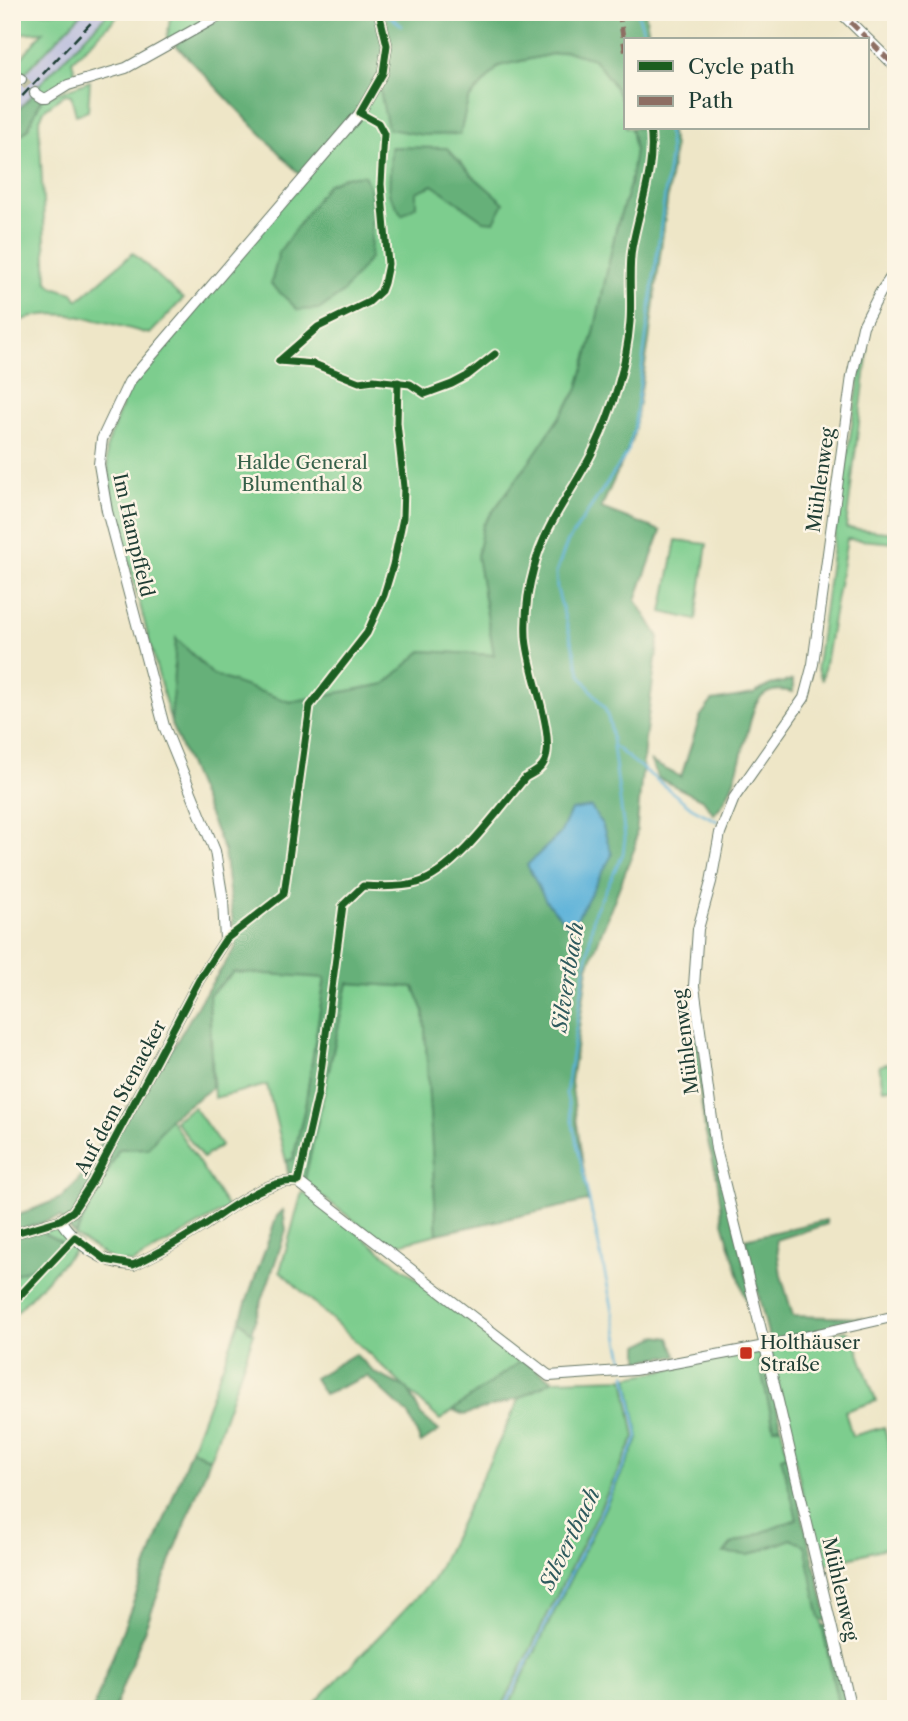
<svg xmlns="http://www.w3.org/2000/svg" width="908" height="1721" font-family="'Libre Caslon Text',serif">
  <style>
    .industrial { fill: #c0c2dd }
    .green { fill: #7dcd8e; stroke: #4e8561; stroke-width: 2 }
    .forest { fill: #66b079; stroke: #427656; stroke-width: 2 }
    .water { fill: #5db2d9; stroke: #3e7886; stroke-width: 2 }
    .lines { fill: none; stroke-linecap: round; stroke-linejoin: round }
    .stream { stroke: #5db2d9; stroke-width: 2.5 }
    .minor-tunnel { stroke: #c5c4aa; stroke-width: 10; stroke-dasharray: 10 5; stroke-linecap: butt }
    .minor-casing { stroke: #677867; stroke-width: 12 }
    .minor { stroke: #fff; stroke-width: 10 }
    .rail { stroke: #1f3d34; stroke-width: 2.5; stroke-dasharray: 10 5; stroke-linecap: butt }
    .quiet { stroke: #8d6e63; stroke-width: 5; stroke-dasharray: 10 5; stroke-linecap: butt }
    .cycleway-casing { stroke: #fcf5e5; stroke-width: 11 }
    .cycleway { stroke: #1b5e20; stroke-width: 7 }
    .poi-dot { fill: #c8321e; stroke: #fcf5e5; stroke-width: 2.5 }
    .labels { text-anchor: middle; stroke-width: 5; stroke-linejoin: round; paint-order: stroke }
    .park-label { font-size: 19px; fill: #36614a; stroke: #fcf5e5 }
    .street-label { font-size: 19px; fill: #1f3d34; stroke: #fcf5e5 }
    .poi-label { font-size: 19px; fill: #1f3d34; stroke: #fcf5e5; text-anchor: start }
    .water-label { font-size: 21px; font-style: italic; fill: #2e5a5d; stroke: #fcf5e5 }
  </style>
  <rect width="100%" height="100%" fill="#fcf5e5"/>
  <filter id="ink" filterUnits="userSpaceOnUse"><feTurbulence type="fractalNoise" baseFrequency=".0143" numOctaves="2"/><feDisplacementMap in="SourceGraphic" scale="14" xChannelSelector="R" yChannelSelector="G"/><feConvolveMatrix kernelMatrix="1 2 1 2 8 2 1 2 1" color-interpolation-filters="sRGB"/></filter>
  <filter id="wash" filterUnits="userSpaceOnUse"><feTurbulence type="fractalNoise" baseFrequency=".00686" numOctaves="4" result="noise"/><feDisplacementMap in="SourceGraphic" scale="28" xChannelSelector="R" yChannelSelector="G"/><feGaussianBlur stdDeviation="1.57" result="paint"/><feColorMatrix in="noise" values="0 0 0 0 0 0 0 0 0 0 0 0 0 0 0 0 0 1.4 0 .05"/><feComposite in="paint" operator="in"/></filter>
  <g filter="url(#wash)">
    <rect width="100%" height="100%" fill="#eee6c7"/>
    <path class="industrial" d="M83 12H109L12 116V89Z"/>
    <g class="green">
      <path d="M12 12H83L23 75 12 69 43 32 12 34Z"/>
      <path d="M109 12H122L72 61 77 80 54 92 43 94 36 88Z"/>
      <path d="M171 12H217L166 45Z"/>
      <path d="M566 51 594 59 615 87 626 111V128H631L635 150 630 185 616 229 594 333 577 391 530 461 483 525V594L495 655 422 651 386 684 290 702 213 675 176 639 171 723 112 498 106 449 129 384 379 85 460 134 468 100 499 66Z"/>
      <path d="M90 81 88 111 76 115 71 95 65 94 44 110 39 122 47 281 53 287 73 293 78 300 133 253 183 299 150 334C108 324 50 300 12 326V143L28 129 42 99Z"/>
      <path d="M865 344 868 350 846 528 896 533V543L847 539 822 681 817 666 834 538Z"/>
      <path d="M676 540 707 544 696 620 662 612Z"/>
      <path d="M234 972 325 977 305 1107 293 1159 286 1161 267 1085 214 1098 209 995Z"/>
      <path d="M348 983 414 987 424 1011 437 1234 389 1247 304 1183Z"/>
      <path d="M896 1061V1087L883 1089 879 1066Z"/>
      <path d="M194 1107 221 1145 203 1158 175 1120Z"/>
      <path d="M170 1118 228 1208 132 1263 114 1261 75 1236 119 1149 148 1148Z"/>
      <path d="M302 1192 312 1198 522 1360 440 1420 280 1271Z"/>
      <path d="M43 1225 66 1232 80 1244 12 1317V1293L15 1290 12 1287V1276L42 1263 61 1242 45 1234Z"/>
      <path d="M240 1320 254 1333 210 1459 191 1449Z"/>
      <path d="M846 1331 853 1336 876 1401 845 1411 852 1436 884 1427 896 1474V1545L819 1566 770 1347Z"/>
      <path d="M760 1352 767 1358 759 1361 774 1428 781 1426 787 1455 782 1457 797 1519 732 1544 725 1552 749 1555 791 1539 806 1545 839 1709H507L639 1438 628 1377Z"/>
      <path d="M624 1378 635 1437 501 1709H309L433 1580 520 1398 553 1380Z"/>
    </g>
    <g class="forest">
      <path d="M230 12H375L376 14 384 12H645L650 40H626V111L615 87 594 59 566 51 499 66 468 100 460 134 423 135 388 129 379 86 303 178 175 44Z"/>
      <path d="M33 94 41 99 28 129 12 143V116Z"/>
      <path d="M631 128H670L674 147 649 341 633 438 601 508 661 531 636 600 659 637 645 739 635 847 588 967 571 1082 588 1201 437 1234 424 1011 414 987 348 983 304 1183 289 1179 286 1161 293 1159 305 1107 325 978 234 972 209 995 212 1088 170 1118 148 1148 119 1149 75 1235 60 1217 12 1232V1218L61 1198 77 1182 103 1139 174 1046 202 998 236 947 224 851 171 723 176 638 213 675 290 702 385 684 422 651 494 655 477 556 483 525 530 461 577 391 594 333 616 229 630 185 635 150Z"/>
      <path d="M391 147 447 148 472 175 504 203 494 222 484 221 433 185 416 192V206L402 215 389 194Z"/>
      <path d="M364 175 371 191 372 213 370 258 342 293 320 309 298 310 271 284 279 252 327 185 344 177Z"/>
      <path d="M793 680V692C779 689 767 689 758 701 753 707 751 719 749 727 741 755 735 793 714 814L703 800 658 778 651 762 681 777 700 717 712 701 753 694 770 685Z"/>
      <path d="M697 1033 706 1099 756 1317 750 1310 744 1294 723 1222 717 1177 705 1130 698 1078 689 1043Z"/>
      <path d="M283 1210 286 1231 251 1332 240 1320 277 1216Z"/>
      <path d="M826 1220 827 1224 776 1240 781 1275 793 1316 862 1318 855 1323 770 1342 745 1239Z"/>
      <path d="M43 1225 45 1234 62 1242 42 1263 12 1276V1235Z"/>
      <path d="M657 1336 670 1338 677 1357 664 1356 639 1361V1345Z"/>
      <path d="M355 1354 375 1373 408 1389 421 1415 439 1431 421 1443 409 1415 367 1376 324 1394 314 1378Z"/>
      <path d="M767 1358 781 1426 774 1428 759 1361Z"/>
      <path d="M522 1360 553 1380 520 1398 464 1415 453 1410Z"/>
      <path d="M191 1449 210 1459 114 1709H93Z"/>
      <path d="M787 1455 829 1622 820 1619 805 1545 791 1539 749 1555 724 1553 732 1544 797 1519 781 1457Z"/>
      <path d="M822 1625 828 1626 850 1709H839Z"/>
    </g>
    <path class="water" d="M591 807 602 824 612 855 571 929 546 901 527 865 560 834 571 810Z"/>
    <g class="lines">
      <g class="stream">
        <path d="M385 12 402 26"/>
        <path d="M637 12 647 40"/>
        <path d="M615 747 692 808 717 821"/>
        <path d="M625 1367 566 1093 594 913 623 854 625 838 610 724 605 709 581 676 557 589 556 573 567 543 627 453 634 429 670 155 668 128"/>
        <path d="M504 1709 638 1437 626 1374"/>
      </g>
    </g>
  </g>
  <g filter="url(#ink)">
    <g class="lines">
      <path class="minor-tunnel" d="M21 79 35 93"/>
      <g class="minor-casing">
        <g id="minor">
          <path d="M840 12 896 67"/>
          <path d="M12 74 21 79"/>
          <path d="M35 93 43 98H47L68 85 126 68 226 12"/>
          <path d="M60 1220C76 1244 104 1265 133 1265 156 1255 179 1241 200 1228 226 1212 267 1177 298 1182L549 1376 634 1370 663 1365 765 1346 896 1316"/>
          <path d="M12 1234 60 1220 73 1211 92 1182 199 980 225 940 223 900 215 851 164 726 107 511 99 464 102 439 129 382 360 113 383 73 387 45 379 12"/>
          <path d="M851 1709 765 1346 716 1149 694 986 698 929 711 882 720 833 734 798 804 698 813 664 852 376 863 326 880 293 896 270"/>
        </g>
      </g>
      <use href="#minor" class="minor"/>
      <path class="rail" d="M12 107 101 12"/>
      <g class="quiet">
        <path d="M619 12 626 55"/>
        <path d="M840 12 896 67"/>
      </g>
      <g class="cycleway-casing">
        <g id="cycleway">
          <path d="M279 361 318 327 369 302 381 291 384 283 388 264 381 184 384 134 378 123 360 113 383 73 387 45 379 12"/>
          <path d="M279 361 314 364 359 382 374 380 410 384 425 394 452 384 467 376 495 354"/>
          <path d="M12 1234 60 1220 73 1211 92 1182 199 980 225 940 284 894 310 706 367 633 384 595 393 565 403 518 404 487 397 423 398 382"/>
          <path d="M12 1304 75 1237 106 1260 133 1265C156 1255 179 1241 200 1228 226 1212 267 1177 298 1182L318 1094 343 905 363 886C380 887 401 888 417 883 454 873 500 808 525 778 533 773 541 770 545 761 556 734 527 668 526 636 525 613 528 589 534 568 544 524 575 489 594 449 612 411 627 364 630 322 632 298 628 272 632 248 639 208 656 169 650 128"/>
        </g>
      </g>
      <use href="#cycleway" class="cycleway"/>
    </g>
  </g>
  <rect class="poi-dot" x="739" y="1346" width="14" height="14" rx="3.5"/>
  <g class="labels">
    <g class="park-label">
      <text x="302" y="469">Halde General<tspan x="302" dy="22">Blumenthal 8</tspan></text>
    </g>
    <g class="street-label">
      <text transform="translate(820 480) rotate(-82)" y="7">Mühlenweg</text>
      <text transform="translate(134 535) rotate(77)" y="7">Im Hampffeld</text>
      <text transform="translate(685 1042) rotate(-97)" y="7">Mühlenweg</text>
      <text transform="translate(120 1097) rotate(-62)" y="7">Auf dem Stenacker</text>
      <text transform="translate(841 1589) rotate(77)" y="7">Mühlenweg</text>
    </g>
    <g class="poi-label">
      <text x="760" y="1349">Holthäuser<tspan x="760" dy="22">Straße</tspan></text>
    </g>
    <g class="water-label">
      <text transform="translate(568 977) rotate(-81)" y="7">Silvertbach</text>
      <text transform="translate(570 1539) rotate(-64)" y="7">Silvertbach</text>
    </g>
  </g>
  <rect width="908" height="1721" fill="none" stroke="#fcf5e5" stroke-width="42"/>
  <rect x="624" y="38" width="245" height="91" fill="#fcf5e5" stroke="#a4ab9e" stroke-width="2"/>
  <rect x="638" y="61" width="35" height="10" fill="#1b5e20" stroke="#a4ab9e" stroke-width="2"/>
  <text x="688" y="74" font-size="21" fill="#1f3d34">Cycle path</text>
  <rect x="638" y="96" width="35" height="10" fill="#8d6e63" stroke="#a4ab9e" stroke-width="2"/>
  <text x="688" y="108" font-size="21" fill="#1f3d34">Path</text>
</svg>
